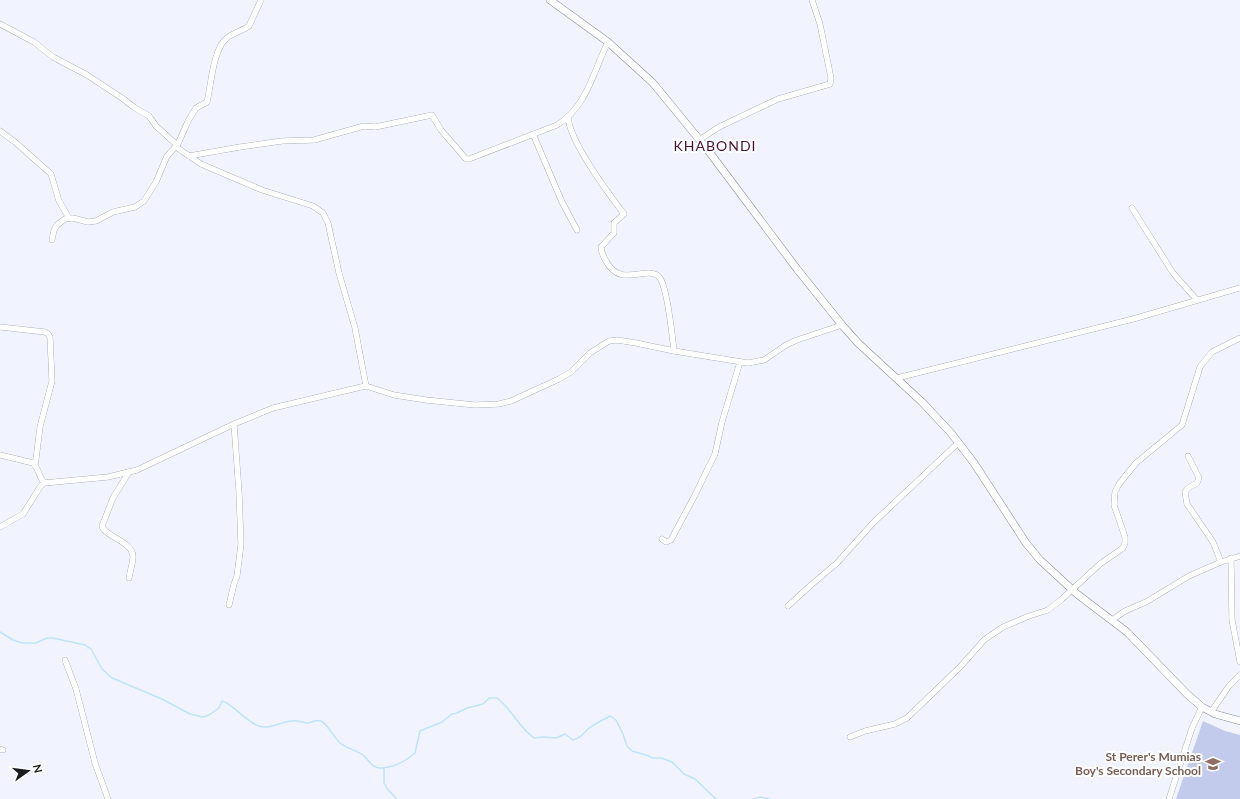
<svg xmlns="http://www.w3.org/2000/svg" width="1240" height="799" font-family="Lato,sans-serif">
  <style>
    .green { fill: #c2cbec }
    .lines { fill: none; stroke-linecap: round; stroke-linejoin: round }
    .stream { stroke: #bee3fa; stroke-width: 1.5 }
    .minor-casing { stroke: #8a8d96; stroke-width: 6 }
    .tertiary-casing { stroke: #8a8d96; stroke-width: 8 }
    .minor { stroke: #fff; stroke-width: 5.5 }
    .tertiary { stroke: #fff; stroke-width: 7 }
    .labels { text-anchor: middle; stroke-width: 4; stroke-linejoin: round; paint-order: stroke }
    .education-label { font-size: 12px; font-weight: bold; fill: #785e54; stroke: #fff; text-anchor: end }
    .quarter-label { font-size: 14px; letter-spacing: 1px; fill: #4d0e31; stroke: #fff }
  </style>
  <rect width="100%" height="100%" fill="#f1f4fe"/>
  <path class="green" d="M1203 721 1225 731 1240 735V799H1176Z"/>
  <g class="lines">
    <g class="stream">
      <path d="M0 632 13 640 22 643H36L47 638H53L85 645 91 649 102 669 112 678 162 699 190 714 203 717 209 715 219 708 222 701C231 702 247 723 259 726 270 730 280 722 291 721 298 720 303 723 309 723 313 722 317 719 321 721 329 726 333 736 339 742 346 749 355 749 363 755 369 760 372 769 382 768L384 769V783L388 790 397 799"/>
      <path d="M382 768C395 767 405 762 415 753L420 731 442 722 452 714 457 713 467 708 483 704 489 698H497C512 709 519 728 534 738L543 737 556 738 565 734 573 740C580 739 583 734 588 729 594 724 603 720 610 716L616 720 623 734 627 746 632 751 646 755 653 758H662L672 762 684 774 695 779 716 799"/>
      <path d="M754 799 760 797 770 799"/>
    </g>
    <g class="minor-casing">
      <g id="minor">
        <path d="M0 24 34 42 53 57 87 75 122 98 135 108 149 116 156 126 177 145"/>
        <path d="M568 117C570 142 608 193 624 214L614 223V233L601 247C601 252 603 256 606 261 621 290 649 263 660 278 668 290 672 335 674 351"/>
        <path d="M0 131 15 142 51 174 59 201 69 218"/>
        <path d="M533 134 562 202 577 230"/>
        <path d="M699 140 719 127 778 99 830 84 831 78 820 24 812 0"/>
        <path d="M176 147 201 164 262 190 313 206 323 213 328 223 339 273 355 328 366 386"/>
        <path d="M189 156 240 147 282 141 314 140 364 126 375 127 432 115 441 130 466 159H469L557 125C587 107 593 72 608 42"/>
        <path d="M1132 208 1173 273 1197 300"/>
        <path d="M52 240 54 230 57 225 65 219 73 218 88 222 96 221 113 212 135 207 144 201 156 182 167 156 178 144 188 121 196 108 207 102C211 86 213 48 227 38 233 33 242 31 249 26L261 0"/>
        <path d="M0 327 45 332 48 334 50 337 52 381 40 427 36 459 35 465"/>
        <path d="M897 378 1133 319 1240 288"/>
        <path d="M0 455 33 463C39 469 39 477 44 483"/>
        <path d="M1188 456 1199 478 1197 483 1188 488 1185 492 1187 504 1213 542 1221 562"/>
        <path d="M0 527 23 514 40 487 44 483 108 477 137 470 234 424 273 408 361 387 366 386 394 395 426 400 475 405 499 404 511 401 559 379 571 372 590 353 609 341 617 340 636 343 674 351 748 363 764 360 786 345 797 340 842 325"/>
        <path d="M662 539 666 542 671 540 695 495 715 454 722 422 740 362"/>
        <path d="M1231 558 1232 620 1240 662"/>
        <path d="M129 578C130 571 133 563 133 556 132 541 104 536 102 526L113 498 129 472"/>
        <path d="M229 605 234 584 237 576 241 544 239 492 234 424"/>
        <path d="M788 606 811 585 837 563 873 523 958 443"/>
        <path d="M1112 620 1125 611 1146 602 1189 576 1221 562 1240 556"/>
        <path d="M65 660 76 689 95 763 108 799"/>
        <path d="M1211 712 1229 686 1240 675"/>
        <path d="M850 737 865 731 895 724 907 718 960 667 984 640 1003 627 1029 616 1048 610 1062 599 1100 564 1123 548 1125 543V537L1114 505 1115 492 1119 484 1136 463 1182 425 1200 367 1212 352 1240 338"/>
        <path d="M0 749 3 750"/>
        <path d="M1169 799 1192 728 1202 707"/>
      </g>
    </g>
    <g class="tertiary-casing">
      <path id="tertiary" d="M550 0 608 42 653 83 707 149 797 269 842 325 858 343 922 402 951 433 974 463 1026 543 1040 560 1077 594 1127 632 1187 694 1202 707 1215 714 1240 721"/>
    </g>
    <use href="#minor" class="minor"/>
    <use href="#tertiary" class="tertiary"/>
  </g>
  <defs>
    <g id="school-bare" transform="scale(1.2)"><path d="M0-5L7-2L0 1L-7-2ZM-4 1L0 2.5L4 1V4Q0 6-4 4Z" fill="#8d6e63" stroke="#fff" stroke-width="2.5" paint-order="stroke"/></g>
  </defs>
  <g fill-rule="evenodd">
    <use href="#school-bare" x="1213" y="764"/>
  </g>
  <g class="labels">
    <g class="education-label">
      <text x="1201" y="761">St Perer's Mumias<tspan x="1201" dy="14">Boy's Secondary School</tspan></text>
    </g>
    <g class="quarter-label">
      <text x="715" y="151">KHABONDI</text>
    </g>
  </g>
  <g transform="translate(28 771) rotate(76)" stroke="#ffffff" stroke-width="3" paint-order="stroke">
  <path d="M0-3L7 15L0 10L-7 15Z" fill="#1b1c1f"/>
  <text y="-6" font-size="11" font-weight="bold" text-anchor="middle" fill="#1b1c1f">N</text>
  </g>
</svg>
